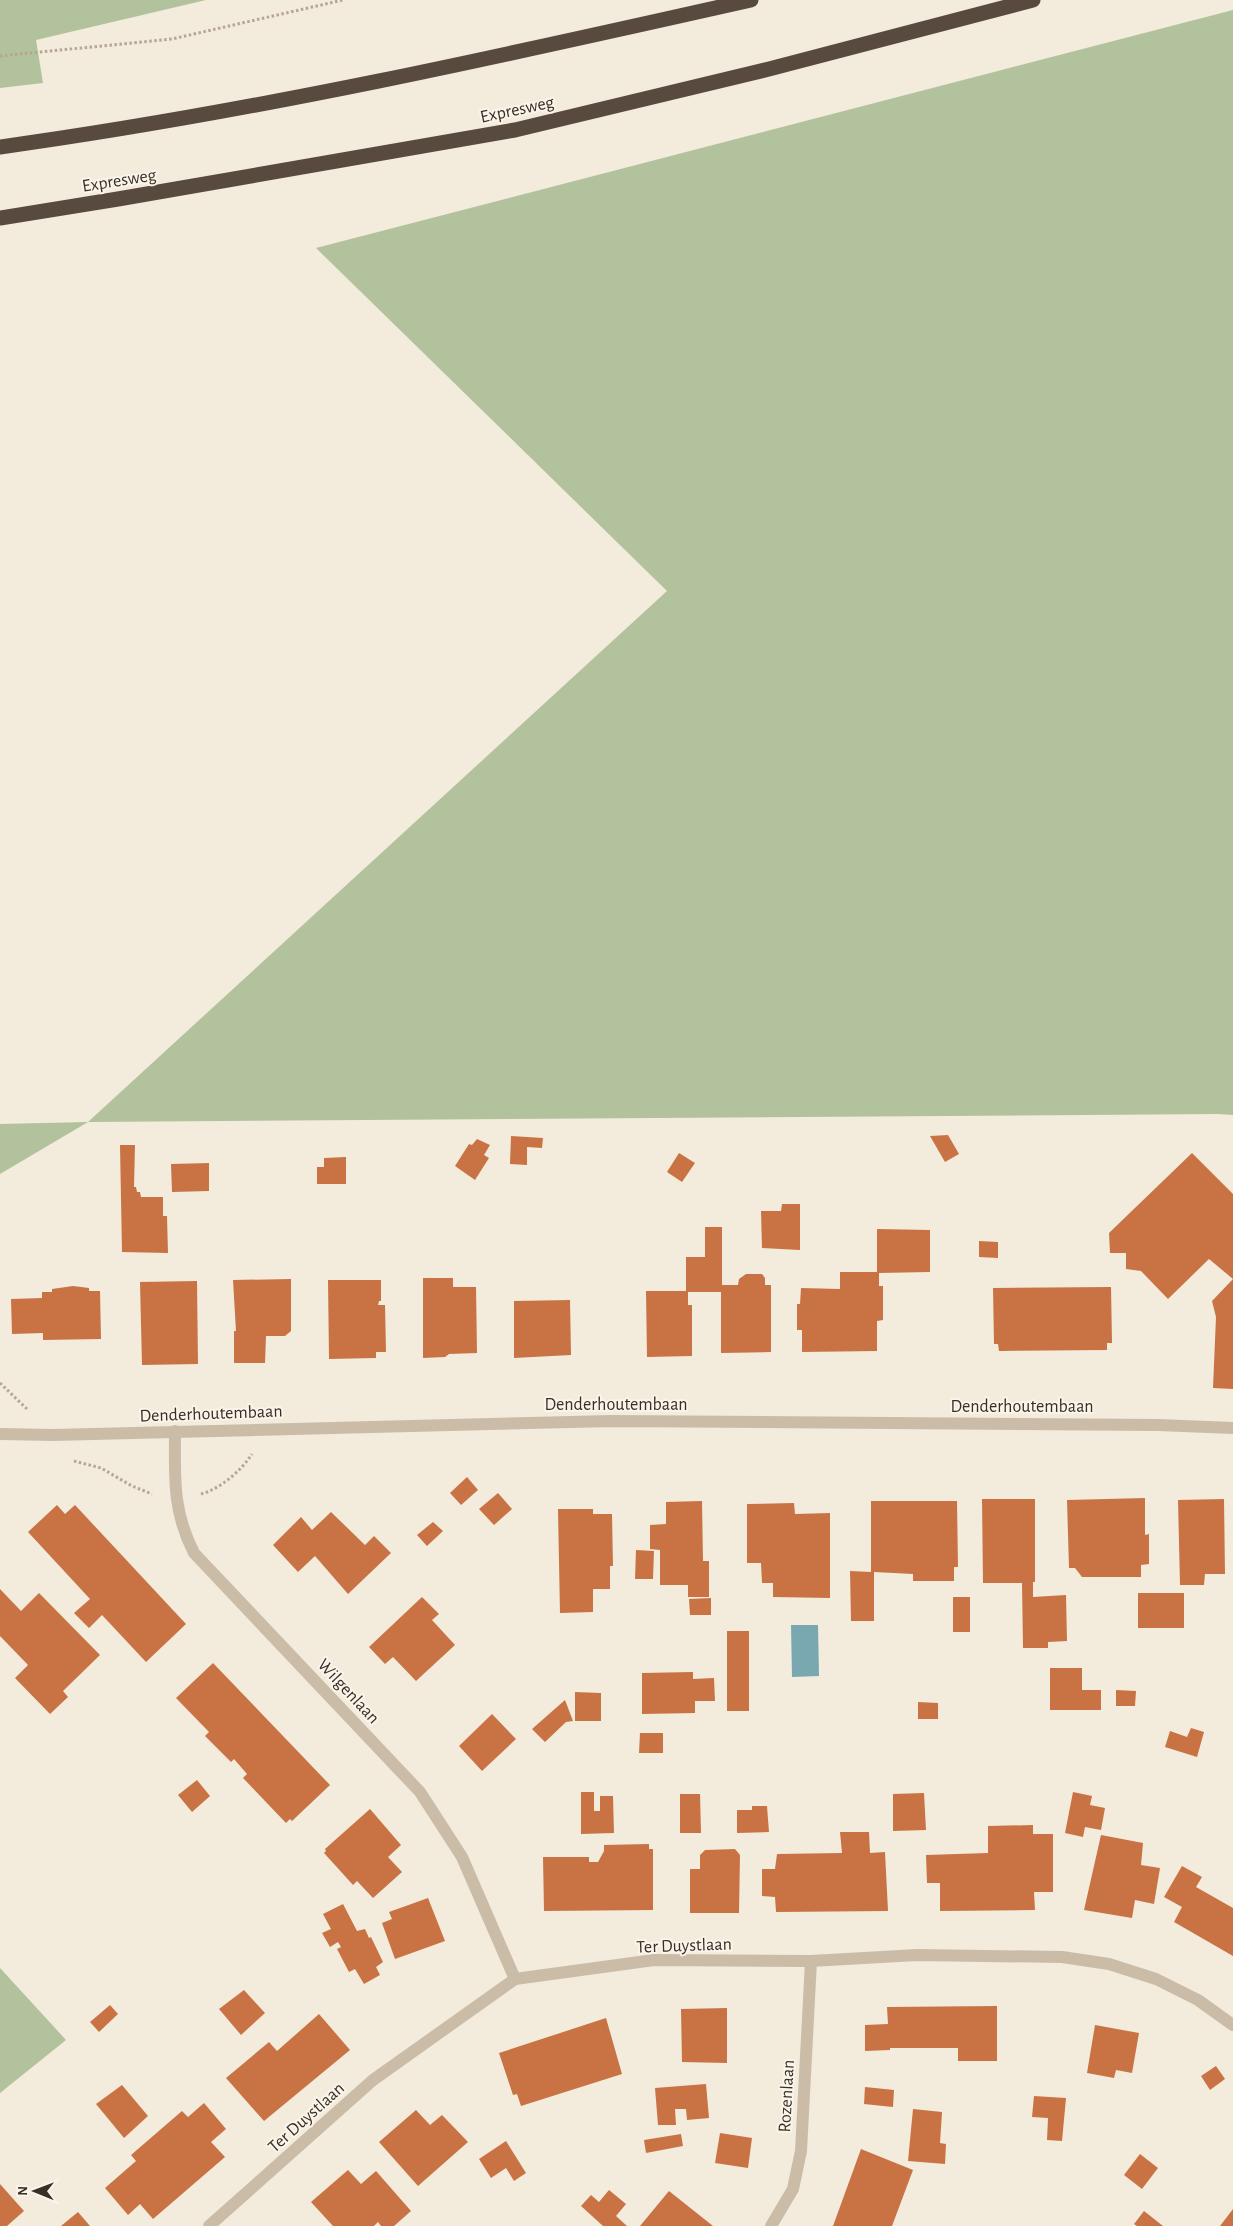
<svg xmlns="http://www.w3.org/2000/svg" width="1233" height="2226" font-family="'Alegreya Sans',sans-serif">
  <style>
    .green { fill: #b1c29c }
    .water { fill: #7aa8b1 }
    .building { fill: #c97344 }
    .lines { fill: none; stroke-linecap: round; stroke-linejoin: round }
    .path { stroke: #b7a692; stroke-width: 3; stroke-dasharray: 2.5 2.5; stroke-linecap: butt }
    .minor { stroke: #cbbca8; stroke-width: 12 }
    .highway { stroke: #594a3f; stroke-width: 15 }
    .labels { text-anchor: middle; stroke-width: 4; stroke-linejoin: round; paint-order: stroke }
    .street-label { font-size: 18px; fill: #382f28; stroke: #faf4e9 }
  </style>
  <rect width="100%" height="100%" fill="#f3ebdc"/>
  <g class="green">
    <path d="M0 0H206L36 40 43 83 0 88Z"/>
    <path d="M1233 10V1115L1217 1114 88 1122 0 1174V1124L88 1122 667 591 316 248Z"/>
    <path d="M0 1968 66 2040 0 2093Z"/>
  </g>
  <path class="water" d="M791 1625H818L819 1676 792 1677Z"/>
  <g class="building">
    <path d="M948 1135 959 1154 945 1162 930 1136Z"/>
    <path d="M511 1136 543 1138 542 1148 527 1147V1165L510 1164Z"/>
    <path d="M477 1139 490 1145 484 1155 489 1158 475 1180 455 1166 469 1144 472 1145Z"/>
    <path d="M120 1145H135L134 1187H136L137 1192H140L141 1197H163V1216H167L168 1253 122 1252Z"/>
    <path d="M679 1153 695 1163 682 1182 667 1172Z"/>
    <path d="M1192 1153 1233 1194V1389L1213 1388 1216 1317 1212 1301 1233 1279 1209 1259 1168 1299 1141 1271 1126 1269V1253H1110L1109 1233Z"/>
    <path d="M346 1157V1184H317V1167H324V1158Z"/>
    <path d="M209 1163V1191L172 1192 171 1164Z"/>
    <path d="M782 1204H800V1250L762 1248 761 1211H781Z"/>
    <path d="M705 1227H722V1285H738L739 1279 746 1274H762L765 1278V1285H771V1352L721 1353V1292H688V1305H692V1356L647 1357 646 1291H686V1257H705Z"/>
    <path d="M877 1229 930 1230V1272L879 1273V1286H883V1320L877 1321V1351L802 1352V1330H797V1304H800L801 1288 840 1289V1272H877Z"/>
    <path d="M979 1241 998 1242V1258L979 1257Z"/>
    <path d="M423 1278H453V1287H476L477 1353 449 1354 445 1357 423 1358Z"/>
    <path d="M291 1279V1331L285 1336H266L265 1363H234V1331H236L233 1280Z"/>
    <path d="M328 1280H381V1301H379L378 1305H385L386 1352H376V1358L329 1359Z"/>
    <path d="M197 1281 198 1364 142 1365 140 1282Z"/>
    <path d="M73 1286 89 1288V1291H100L101 1339 43 1340V1333L12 1334 11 1299 42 1298V1292H52V1289Z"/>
    <path d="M1111 1287 1112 1343H1107V1350L999 1351 998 1344H994L993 1288Z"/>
    <path d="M570 1300 571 1355 514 1358V1301Z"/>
    <path d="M467 1477 478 1490 461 1505 450 1493Z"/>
    <path d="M498 1493 512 1509 494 1525 479 1509Z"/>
    <path d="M1145 1498V1535L1149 1534V1564L1141 1565V1577H1082L1075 1568H1069L1067 1500Z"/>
    <path d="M982 1499H1035V1582H1033V1597L1066 1595 1067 1641 1048 1642V1648H1023L1022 1583H983Z"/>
    <path d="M1224 1499 1225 1574H1205L1204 1585H1180L1178 1500Z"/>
    <path d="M702 1501 703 1561H709V1597H688V1585H660V1550L650 1549V1525L666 1524V1502Z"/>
    <path d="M871 1501H957L958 1567H954V1581H913V1574L874 1572V1621H851L850 1571 871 1572Z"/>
    <path d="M794 1503 795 1514 830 1513V1598L773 1597V1583H762L761 1563H747V1504Z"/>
    <path d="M57 1505 65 1514 75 1505 186 1624 146 1662 102 1615 89 1628 74 1613 90 1599 28 1532Z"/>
    <path d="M558 1509H593V1514H612L613 1566H610V1589H593V1612L560 1613Z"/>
    <path d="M331 1512 365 1545 374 1536 391 1553 348 1594 315 1556 298 1572 273 1545 301 1517 312 1530Z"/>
    <path d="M433 1522 443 1531 427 1546 417 1535Z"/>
    <path d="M636 1550 654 1551 653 1579H635Z"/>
    <path d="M0 1589 21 1611 39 1593 100 1655 63 1691 68 1697 50 1714 15 1678 28 1665 0 1636Z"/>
    <rect x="1138" y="1593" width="46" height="35"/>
    <path d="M422 1597 439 1614 432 1620 455 1645 416 1681 393 1657 385 1664 369 1647Z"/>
    <rect x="953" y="1597" width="17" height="35"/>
    <path d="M711 1598V1615H690L689 1599Z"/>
    <rect x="727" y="1631" width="22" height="80"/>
    <path d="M213 1663 330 1785 292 1821 290 1819 286 1823 243 1778 247 1774 234 1759 231 1762 205 1736 209 1732 176 1698Z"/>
    <path d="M1050 1668H1082V1690H1101V1710H1050Z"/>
    <path d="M693 1672V1679L714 1678 715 1701H695V1713L642 1714V1673Z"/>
    <path d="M1116 1690 1136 1691 1135 1706H1116Z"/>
    <path d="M575 1692 601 1693V1721H575Z"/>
    <path d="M565 1700 573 1721 566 1722 545 1742 532 1729Z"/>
    <path d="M918 1702 938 1703V1719H918Z"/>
    <path d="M492 1714 516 1739 482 1771 459 1746Z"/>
    <path d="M1191 1728 1204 1732 1197 1757 1165 1747 1170 1731 1187 1737Z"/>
    <path d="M640 1733H663V1753H639Z"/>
    <path d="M197 1780 210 1796 192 1812 178 1795Z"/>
    <path d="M581 1792H594V1811H600V1796H613L614 1833 581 1834Z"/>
    <path d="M1073 1792 1092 1796 1090 1805 1105 1808 1101 1830 1085 1827 1083 1837 1065 1833Z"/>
    <path d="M924 1793 926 1830 893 1831V1794Z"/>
    <path d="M680 1794H700L701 1833H680Z"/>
    <path d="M752 1806H767L769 1832 737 1833V1810H752Z"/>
    <path d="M370 1809 401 1845 388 1857 402 1872 373 1898 357 1881 353 1885 324 1853 326 1851 325 1849Z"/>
    <path d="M1033 1825V1834H1053V1892H1034L1035 1910 940 1911V1883H927L926 1855 988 1853V1826Z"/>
    <path d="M840 1832H869L870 1853 885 1852 888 1911 776 1912 775 1897 762 1896V1869H775L777 1854 842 1853Z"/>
    <path d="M1101 1835 1143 1843 1141 1865 1160 1868 1154 1904 1135 1900 1132 1918 1084 1910Z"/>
    <path d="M649 1844V1849H653V1910L544 1911 543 1857H589V1862H598L604 1851V1845Z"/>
    <path d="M735 1849 740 1855 739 1913H690V1869H700V1855L705 1850Z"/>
    <path d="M1182 1866 1202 1877 1196 1887 1233 1908V1956L1174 1922 1182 1907 1164 1897Z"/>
    <path d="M428 1898 445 1941 395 1959 382 1923 392 1919 389 1912Z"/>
    <path d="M343 1904 357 1931 365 1929 369 1938 371 1937 383 1962 376 1967 380 1975 364 1984 355 1969 349 1972 337 1949 341 1947 338 1942 330 1947 322 1933 331 1929 323 1914Z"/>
    <path d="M244 1990 265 2013 241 2035 219 2009Z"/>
    <path d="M110 2005 118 2014 99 2032 90 2022Z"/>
    <path d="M997 2006V2061H958V2048H890V2050L865 2051V2025L888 2024 887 2007Z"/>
    <path d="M727 2008V2063L682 2062 681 2009Z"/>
    <path d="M319 2014 350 2050 264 2121 226 2078 269 2042 277 2051Z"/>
    <path d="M606 2018 622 2074 521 2106 517 2094 513 2095 499 2053Z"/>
    <path d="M1095 2025 1139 2033 1132 2073 1116 2070 1114 2078 1087 2073Z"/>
    <path d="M1216 2066 1225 2079 1210 2090 1201 2076Z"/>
    <path d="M706 2084 709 2118 687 2120 686 2109H675L676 2125H658L655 2088Z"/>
    <path d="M122 2085 148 2116 124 2138 96 2104Z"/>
    <path d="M865 2087 894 2090 893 2107 864 2104Z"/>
    <path d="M1034 2096 1066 2098 1062 2141 1047 2140 1048 2118 1032 2117Z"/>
    <path d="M204 2103 226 2129 211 2142 225 2157 153 2219 140 2204 128 2215 105 2188 136 2161 131 2155 182 2111 188 2117Z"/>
    <path d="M913 2109 942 2112 940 2143 946 2144 945 2164 908 2161Z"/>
    <path d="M416 2110 430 2125 442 2115 468 2142 418 2186 379 2142Z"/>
    <path d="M720 2133 752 2138 748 2168 715 2163Z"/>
    <path d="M681 2134 683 2146 646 2153 644 2140Z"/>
    <path d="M506 2141 526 2173 514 2181 506 2168 491 2178 479 2159Z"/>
    <path d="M861 2149 913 2170 892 2226H833Z"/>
    <path d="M1140 2154 1158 2168 1142 2189 1124 2175Z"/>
    <path d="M348 2170 361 2184 376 2171 411 2211 394 2226H381L378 2222 374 2226H333L311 2202Z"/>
    <path d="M0 2184 24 2211 7 2226H0Z"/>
    <path d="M609 2190 626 2204 616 2216 627 2226H603L581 2206 591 2195 599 2202Z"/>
    <path d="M669 2191 713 2226H640Z"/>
    <path d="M1233 2209V2226H1220Z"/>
    <path d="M1144 2211 1163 2226H1137L1134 2224Z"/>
    <path d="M78 2212 90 2226H61Z"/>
  </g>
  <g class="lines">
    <g class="path">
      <path d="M0 56 172 39 343 0"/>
      <path d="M0 1383 28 1410"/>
      <path d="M74 1461 101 1468 132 1486 152 1494"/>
      <path d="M201 1494C220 1489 241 1471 252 1454"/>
    </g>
    <g class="minor">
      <path d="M175 1431C175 1477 172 1510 194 1553L420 1792 462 1857 515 1979"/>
      <path d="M0 1434 53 1435 612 1421 1158 1425 1233 1428"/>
      <path d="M209 2226 373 2080 515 1979 654 1960 811 1961 917 1955 1062 1957 1109 1964 1156 1979 1198 2000 1233 2025"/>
      <path d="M771 2226 793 2189 801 2151 811 1961"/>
    </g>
    <g class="highway">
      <path d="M0 147C253 112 502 56 751 0"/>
      <path d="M0 218 118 199 515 130 769 69 1033 0"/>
    </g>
  </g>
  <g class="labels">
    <g class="street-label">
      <text transform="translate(517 109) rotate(-12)" y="6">Expresweg</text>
      <text transform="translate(119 180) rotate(-9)" y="6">Expresweg</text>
      <text x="616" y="1410">Denderhoutembaan</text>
      <text x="1022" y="1412">Denderhoutembaan</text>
      <text transform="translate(211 1413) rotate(-2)" y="6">Denderhoutembaan</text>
      <text transform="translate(349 1691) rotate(47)" y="6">Wilgenlaan</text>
      <text transform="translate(684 1945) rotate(-2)" y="6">Ter Duystlaan</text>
      <text transform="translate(786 2096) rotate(-87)" y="6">Rozenlaan</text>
      <text transform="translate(306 2117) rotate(-42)" y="6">Ter Duystlaan</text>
    </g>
  </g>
  <g transform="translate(35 2191) rotate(271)" stroke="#faf4e9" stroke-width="4" paint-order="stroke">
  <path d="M0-4L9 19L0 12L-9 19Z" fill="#382f28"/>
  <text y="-8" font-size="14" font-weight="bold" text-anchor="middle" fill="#382f28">N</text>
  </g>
</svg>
